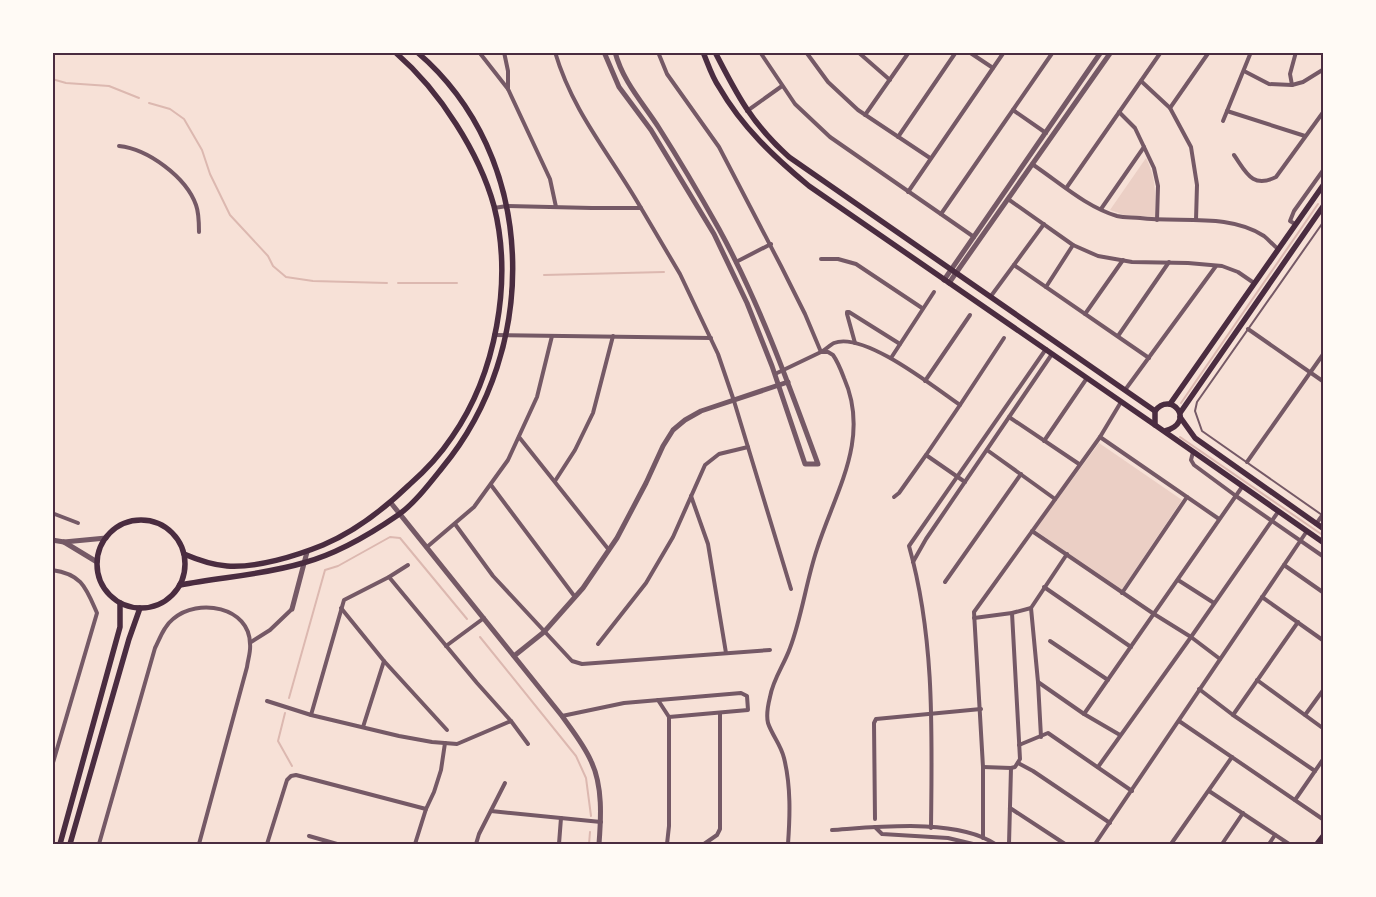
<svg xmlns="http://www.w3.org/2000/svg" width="1376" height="897" font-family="Helvetica,sans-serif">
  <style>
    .green { fill: #ebcfc5 }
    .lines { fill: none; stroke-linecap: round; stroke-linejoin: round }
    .stream { stroke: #dcb8b0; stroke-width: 2 }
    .service { stroke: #755966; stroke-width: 2 }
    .minor { stroke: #755966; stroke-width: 4 }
    .tertiary { stroke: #755966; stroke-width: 5 }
    .secondary { stroke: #4a2c40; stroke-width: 5.5 }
    .neatline { fill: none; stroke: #4a2c40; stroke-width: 2 }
  </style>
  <rect width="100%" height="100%" fill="#f7e1d7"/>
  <g class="green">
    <path d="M1146 158C1157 180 1155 194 1155 217L1124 215 1110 210Z"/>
    <path d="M1099 443 1182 500 1121 591 1035 530Z"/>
  </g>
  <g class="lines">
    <g class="stream">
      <path d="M52 79 66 83 109 86 139 98"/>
      <path d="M149 103 170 109 184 119 202 150 210 174 230 215 268 256 273 266 286 277 313 281 387 283"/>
      <path d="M544 275 664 272"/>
      <path d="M398 283H457"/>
      <path d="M1181 403 1318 204"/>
      <path d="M1180 437 1324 536"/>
      <path d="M480 637 576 756 586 778 591 816"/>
      <path d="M289 698 325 570 338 566 390 537 400 538 467 619"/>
      <path d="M285 713 278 741 292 766"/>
      <path d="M589 844 590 832"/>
    </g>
    <path class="service" d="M1322 515 1202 431 1195 411 1197 402 1324 221"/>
    <g class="minor">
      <path d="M479 52 508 89 550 179 556 207"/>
      <path d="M504 52 508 71V89"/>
      <path d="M658 52 667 74 719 147 781 266 805 314 821 352C825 350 830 345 834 343 864 331 935 388 960 405L926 455 965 482"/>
      <path d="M760 52 795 104 830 137 974 237"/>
      <path d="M806 52 828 82 858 110 930 158"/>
      <path d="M858 52 890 80"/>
      <path d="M969 52 993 68"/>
      <path d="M1296 52 1290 74 1292 85 1303 82 1324 69"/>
      <path d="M1244 71 1269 84 1292 85"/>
      <path d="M1141 81 1170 108 1191 147 1197 185 1196 220"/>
      <path d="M1170 108 1209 52"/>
      <path d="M1013 110 1046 133"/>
      <path d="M747 111 782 86"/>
      <path d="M1227 111 1305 136"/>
      <path d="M1119 112 1135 128 1154 168 1158 186 1157 220"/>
      <path d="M865 115 909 52"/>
      <path d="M1223 121 1251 52"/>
      <path d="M898 137 956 52"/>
      <path d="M119 146C148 149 186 177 196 205 199 213 199 224 199 232"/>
      <path d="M1234 155C1246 172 1252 189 1276 177L1324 111"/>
      <path d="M1032 164C1059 182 1086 207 1117 216 1125 218 1133 217 1140 218 1180 223 1229 213 1264 236 1269 240 1273 245 1278 249"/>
      <path d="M1067 187 1161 52"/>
      <path d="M908 192 1004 52"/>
      <path d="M1008 199 1073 245 1098 256 1132 262 1188 263 1222 266 1238 272 1254 283"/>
      <path d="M494 208 507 206 592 208H641C610 154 573 113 555 52"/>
      <path d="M641 208 680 274 718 354 734 401 791 589"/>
      <path d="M1101 209 1144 147"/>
      <path d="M941 214 1053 52"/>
      <path d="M1295 224 1290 221 1294 211 1324 169"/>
      <path d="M821 259H838L856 264 922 308"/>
      <path d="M736 262 771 244"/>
      <path d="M1014 265 1149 358"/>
      <path d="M1046 287 1073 245"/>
      <path d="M991 296 1044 224"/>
      <path d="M1085 314 1123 260"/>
      <path d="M1248 329 1324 382"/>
      <path d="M494 335 711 338"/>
      <path d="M1118 336 1169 262"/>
      <path d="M855 343 847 314V312H849L900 344"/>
      <path d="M891 358 934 292"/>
      <path d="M775 374 821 352H828L833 355C838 362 841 370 844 378 871 439 835 492 817 549 806 582 802 616 790 648 784 665 773 679 770 697 768 705 766 715 768 723 772 735 781 745 784 758 791 786 790 816 788 844"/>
      <path d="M925 381 970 315"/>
      <path d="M1125 390 1216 266"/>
      <path d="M960 405 1004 338"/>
      <path d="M1009 417 1079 464"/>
      <path d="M519 437 609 550"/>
      <path d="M1100 437 1219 519"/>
      <path d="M1044 441 1087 378"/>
      <path d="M987 450 1055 499"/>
      <path d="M1193 452 1191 460 1194 465 1236 496 1324 557"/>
      <path d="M1247 462 1324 353"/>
      <path d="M555 481 575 450 593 413 613 336"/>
      <path d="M491 485 575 597"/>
      <path d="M691 496 708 544 726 653"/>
      <path d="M894 497 899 493 926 455"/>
      <path d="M52 513 78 523"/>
      <path d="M455 524 493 576 572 661 582 664 770 650"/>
      <path d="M1316 524 1324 513"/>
      <path d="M1032 531 1154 614 1191 637 1220 659"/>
      <path d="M427 547 474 507 508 460 537 397 552 336"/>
      <path d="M913 562 926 539 1052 354"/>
      <path d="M1284 565 1324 593"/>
      <path d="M52 570C82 574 86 588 97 613L52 766"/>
      <path d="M389 577 477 683 511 721 528 744"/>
      <path d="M1178 580 1214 603"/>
      <path d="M945 582 1021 474"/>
      <path d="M1044 587 1131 647"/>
      <path d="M1122 593 1187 497"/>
      <path d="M1262 597 1324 641"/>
      <path d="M341 608 384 661 447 730"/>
      <path d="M1031 608 1038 682 1041 737"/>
      <path d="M974 618 1012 613 1031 608 1067 554"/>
      <path d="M1050 641 1108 680"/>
      <path d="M251 642 270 630 292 609"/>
      <path d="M598 644 646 583 673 537 705 465 719 454 748 447"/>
      <path d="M446 646 484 618"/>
      <path d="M1257 680 1324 729"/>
      <path d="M1038 682 1084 714 1120 735"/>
      <path d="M1199 689 1233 715 1315 771"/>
      <path d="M658 700 669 717V826L667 844"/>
      <path d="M267 701 311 715 399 736 432 742 457 744 511 721"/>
      <path d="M1084 714 1242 487"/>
      <path d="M311 715 344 600 389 577 408 565"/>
      <path d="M1233 715 1298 622"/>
      <path d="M1305 715 1324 689"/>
      <path d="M562 716 624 703 741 693 747 696 748 710 669 717"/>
      <path d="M1179 721 1324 820"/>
      <path d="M363 727 384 661"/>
      <path d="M1019 745 1048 733 1132 791"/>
      <path d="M1018 763 1033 771 1110 823"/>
      <path d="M983 767 1011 768 1015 767 1020 759 1012 613"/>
      <path d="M1098 767 1191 637 1278 512"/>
      <path d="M1209 791 1289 844"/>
      <path d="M1295 800 1324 758"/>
      <path d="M1010 808 1065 844"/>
      <path d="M491 811 601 822"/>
      <path d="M875 819 874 723 876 719 981 709"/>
      <path d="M875 827 882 834 948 838 973 844"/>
      <path d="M931 828C932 734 935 638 909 546L1046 349"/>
      <path d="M832 830C878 827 957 818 995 844"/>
      <path d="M309 836 337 844"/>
      <path d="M983 838V767L974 612 1100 437 1121 402"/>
      <path d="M99 844 155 648C160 638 164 626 173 619 198 597 250 607 250 644 251 651 248 659 247 667L199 844"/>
      <path d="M267 844 287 780 291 776 296 775 426 809"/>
      <path d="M415 844 426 809 434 792 441 770 445 743"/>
      <path d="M476 844 479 834 505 783"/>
      <path d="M559 844 561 818"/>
      <path d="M704 844 717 835 720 829V714"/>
      <path d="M1009 844 1011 768"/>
      <path d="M1095 844 1307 531"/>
      <path d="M1171 844 1232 757"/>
      <path d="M1222 844 1243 813"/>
      <path d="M1269 844 1275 835"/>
    </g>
    <g class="tertiary">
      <path d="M604 52 619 87 651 130 714 234 747 303 772 366 805 464H818C789 385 760 304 719 229 700 195 680 161 659 128 643 103 623 82 615 52"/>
      <path d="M944 280 1101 52"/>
      <path d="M949 283 1111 52"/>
      <path d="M391 503 562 716C572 730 584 745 591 761 603 786 601 818 599 844"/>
      <path d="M52 540 64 542 106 538"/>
      <path d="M64 542 97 562"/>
      <path d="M292 609 307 552"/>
      <path d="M514 656 544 632 583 588 617 538 646 483 663 446 673 430 685 420 701 411 788 382"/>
    </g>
    <g class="secondary">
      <path d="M703 52C708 64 712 77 719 87 742 127 774 157 809 186L1155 425"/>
      <path d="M715 52C737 95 752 124 789 157L1155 411"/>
      <path d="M1170 404 1324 184"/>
      <path d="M1180 413 1324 205"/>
      <path d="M1180 417 1195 438 1324 529"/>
      <path d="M1165 431C1197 422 1171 390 1155 411V425L1324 543"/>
      <circle cx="141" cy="564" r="44"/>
      <path d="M184 554C198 560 212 565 227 566 257 568 296 556 323 545 356 531 383 510 409 485 425 471 440 455 452 437 496 374 513 281 494 206 486 177 472 149 456 124 439 97 419 73 395 52"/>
      <path d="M180 585C221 577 263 575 303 563 337 554 369 535 398 515 414 504 430 483 442 468 541 349 539 156 417 52"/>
      <path d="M60 844 120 627V603"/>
      <path d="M70 844 129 639 140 608"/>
      <path d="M1317 844 1324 835"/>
    </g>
  </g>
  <rect width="1376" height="897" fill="none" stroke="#fffaf5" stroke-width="108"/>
  <rect x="54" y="54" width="1268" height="789" class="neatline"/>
</svg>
